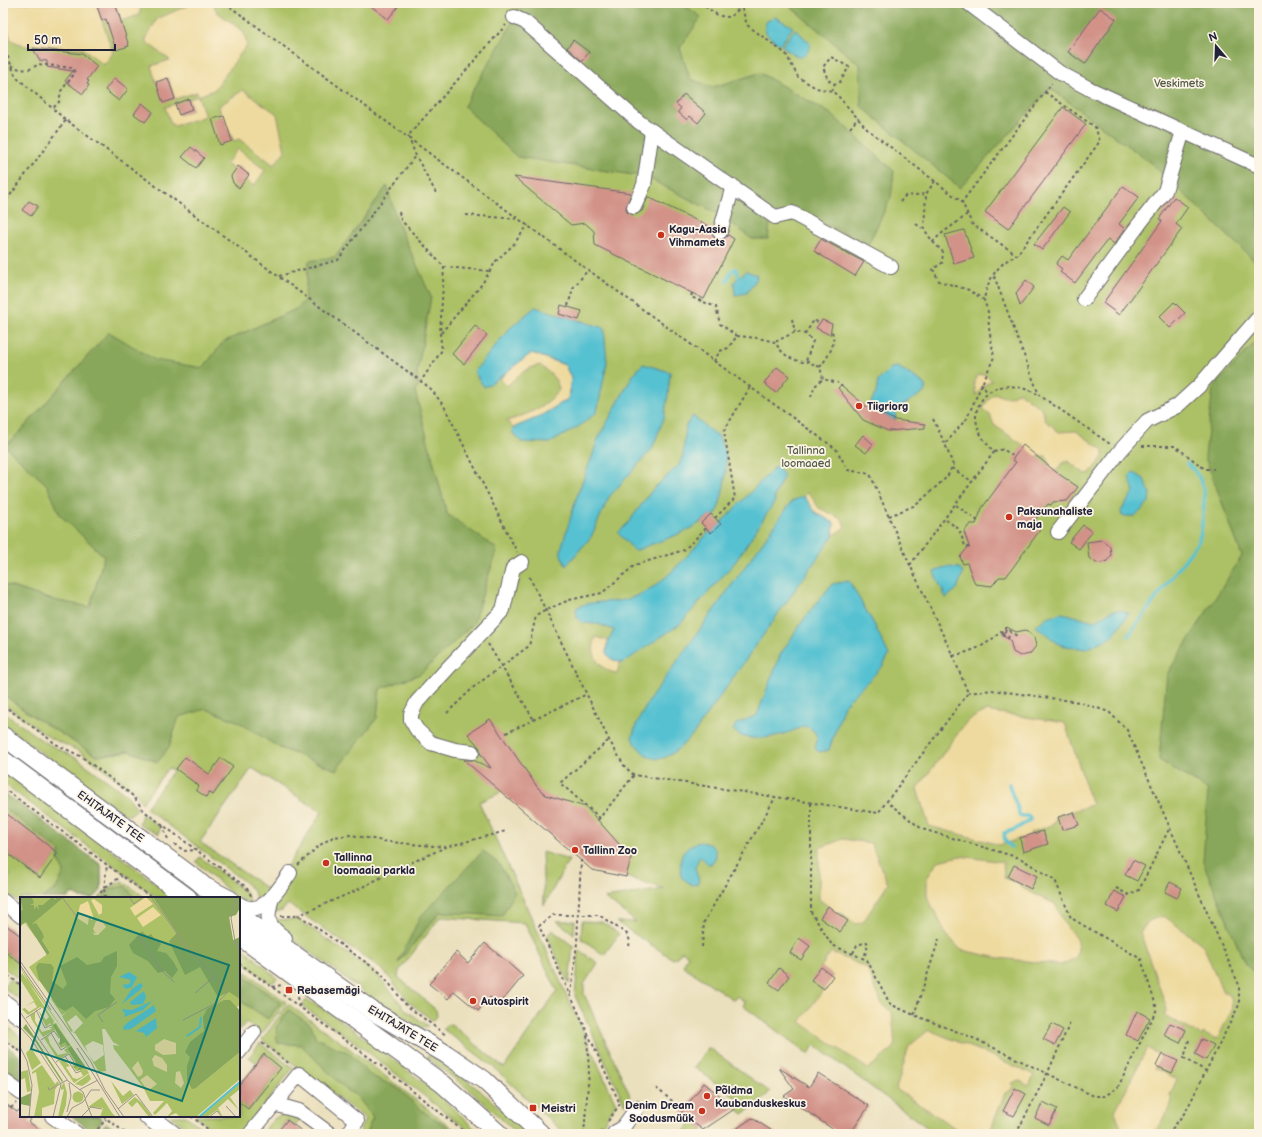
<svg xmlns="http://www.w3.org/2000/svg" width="1262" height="1137" font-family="'Balsamiq Sans',sans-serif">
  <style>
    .green { fill: #acc165; stroke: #677250; fill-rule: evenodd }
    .forest { fill: #89a75a; stroke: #56644a }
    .sand { fill: #eeda9e; stroke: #887e6c }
    .water { fill: #56c1d1; stroke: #3c7286 }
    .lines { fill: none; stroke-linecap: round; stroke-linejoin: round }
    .stream { stroke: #56c1d1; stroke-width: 3.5 }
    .building { fill: #d29288 }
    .minor-casing { stroke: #686468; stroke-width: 16 }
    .major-casing { stroke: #686468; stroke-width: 20 }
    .path { stroke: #686468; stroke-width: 2; stroke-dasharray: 3 3; stroke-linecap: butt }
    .minor { stroke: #fff; stroke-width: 14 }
    .major { stroke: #fff; stroke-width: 18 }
    .path-bridge { stroke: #686468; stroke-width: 2; stroke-dasharray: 3 3; stroke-linecap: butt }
    .poi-dot { fill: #c8321e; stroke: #fcf5e5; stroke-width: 1.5 }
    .labels { text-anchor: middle; stroke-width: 3.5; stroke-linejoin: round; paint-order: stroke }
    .park-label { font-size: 11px; fill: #525a4a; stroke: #fcf5e5 }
    .poi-label { font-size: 11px; font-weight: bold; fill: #22223b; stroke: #fcf5e5; text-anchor: start }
    .street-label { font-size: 11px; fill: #22223b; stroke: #fcf5e5 }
    .inset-river { fill: none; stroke: #56c1d1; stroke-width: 2 }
    .inset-road { fill: none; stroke: #9b9489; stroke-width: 1 }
    .view { fill: #0f766e; fill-opacity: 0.15; stroke: #0f766e; stroke-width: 2 }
    .inset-edge { fill: none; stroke: #22223b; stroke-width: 2 }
  </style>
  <rect width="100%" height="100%" fill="#fcf5e5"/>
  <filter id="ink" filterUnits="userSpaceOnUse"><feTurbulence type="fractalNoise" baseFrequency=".025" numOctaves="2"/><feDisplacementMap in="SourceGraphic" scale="8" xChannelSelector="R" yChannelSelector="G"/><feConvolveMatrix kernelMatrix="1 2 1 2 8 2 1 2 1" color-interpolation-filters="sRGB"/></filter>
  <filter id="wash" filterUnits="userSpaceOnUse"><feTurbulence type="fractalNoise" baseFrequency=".012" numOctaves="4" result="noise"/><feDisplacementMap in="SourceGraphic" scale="16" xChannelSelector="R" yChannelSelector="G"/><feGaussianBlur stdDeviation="0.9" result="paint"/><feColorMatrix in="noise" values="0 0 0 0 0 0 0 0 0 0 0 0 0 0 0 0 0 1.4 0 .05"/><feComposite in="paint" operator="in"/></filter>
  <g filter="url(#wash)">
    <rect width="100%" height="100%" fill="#ebe0bd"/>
    <g class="green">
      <path d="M3 3H1259V1134H936L814 1045 809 1054 807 1053 743 1006 745 1002 737 996 734 1000 683 966 688 955 682 951 676 958 673 959 616 922H636L605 898 665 889 626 877 502 792 479 802 616 1104C609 1113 602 1130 591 1134 583 1136 572 1134 565 1134L491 1065 443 1029 446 1025 451 1024 504 1068 557 991 525 923 440 917 399 971 398 977 436 1010 437 1016 433 1021 409 1002 382 969 288 904 282 911 273 913 285 870 322 812 252 768 200 842 270 891 257 903 254 892 246 883 146 808 173 771 168 768 142 803 137 794 79 751 50 738 3 703V694L31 715 97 756 129 751 157 762 3 612ZM213 770 225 779 213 795 209 792 206 797Z"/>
      <path d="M3 712 43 741 78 759 128 796 137 809 130 815 124 814 3 724Z"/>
      <path d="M3 770 176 898 156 897 3 783Z"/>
      <path d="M3 792 101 865V890L94 898H80L72 893 68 898H21V904L6 893 4 883 11 875 3 868V850L39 878 58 853 3 811Z"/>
      <path d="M142 814 160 827 159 834 139 825Z"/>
      <path d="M542 852 569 860 544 905Z"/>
      <path d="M200 857 246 892 251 904 237 898 196 862Z"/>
      <path d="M122 881 146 898H99L107 889Z"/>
      <path d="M297 919 376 973 406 1010 428 1026 421 1028 379 1003 278 928 273 920Z"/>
      <path d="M557 921H575L574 934Z"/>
      <path d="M582 921 602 922 619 934 604 955 581 938Z"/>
      <path d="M552 930 573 946 569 984 547 936Z"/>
      <path d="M241 946 277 978 274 982 270 983 239 959Z"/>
      <path d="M3 950 21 964V981L3 967Z"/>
      <path d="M579 950 598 963 584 984V994L629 1093 630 1097 625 1105 575 996Z"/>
      <path d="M239 967 286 1002 262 1034 246 1022 239 1031Z"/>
      <path d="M10 979 21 988V1001L3 987Z"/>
      <path d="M306 1000C330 1010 349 1027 370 1042 409 1071 446 1099 480 1134H473L355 1042 305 1008 303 1004Z"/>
      <path d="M288 1004 346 1046 460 1134H362L360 1129 366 1119 262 1040Z"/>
      <path d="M3 1023 21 1037V1050L3 1036Z"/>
      <path d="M260 1043 293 1068 242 1134H218L195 1116H239V1102L249 1109 281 1068 264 1054 257 1063 249 1057Z"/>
      <path d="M709 1048 770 1092 753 1107 743 1114 736 1108 740 1101 694 1067Z"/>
      <path d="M428 1055C466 1076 496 1103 526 1134H518L470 1090 427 1058Z"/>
      <path d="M283 1115 300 1120 295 1126 287 1120 276 1134H261L275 1118Z"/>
      <path d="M170 1116H186L209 1134H194Z"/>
      <path d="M692 1121 703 1130 697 1134H682Z"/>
    </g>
    <g class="forest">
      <path d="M519 3H639L642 5 681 3 701 17 680 48 690 79 713 87 760 73 831 114 894 171 891 197 868 245 828 225 776 218 770 223 768 239H752L722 216 646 177 517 157 464 106 510 27Z"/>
      <path d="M786 3H1259V265L1152 164 1050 88 960 188 861 106 860 65Z"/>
      <path d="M387 186 397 221 431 297 417 373 419 387 415 391 447 514 497 549 473 624 420 674 380 689 377 718 336 770 280 748 237 721 206 709 179 717 169 747 158 762 129 751 97 756 31 715 3 694V584L53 600 90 607 104 556 60 515 47 485 5 446 19 433 109 332 155 360 203 368 223 342 296 309 304 301 309 261 335 257Z"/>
      <path d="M1259 338V977L1245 964 1203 862 1208 790 1159 760 1167 674 1242 556 1205 457 1213 388Z"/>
      <path d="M3 792 101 865V890L94 898H80L72 893 68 898H42L56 889 64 872 58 859 60 851 3 807Z"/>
      <path d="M483 851 499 864 515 892 502 916 440 912 398 963 420 917Z"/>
      <path d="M125 886 135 898H103L111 889Z"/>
      <path d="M239 973 281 1003 268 1019 239 1000Z"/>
      <path d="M289 1010 311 1025 316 1038 349 1053 370 1075 397 1088 424 1112 448 1127 446 1134H365L373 1117 357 1096 346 1090 301 1045 277 1043 276 1027Z"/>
      <path d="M3 1043 21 1057V1083L3 1070Z"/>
      <path d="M72 1116H98L103 1120 93 1133Z"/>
      <path d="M106 1123 121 1134H97Z"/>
    </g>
    <g class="sand">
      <path d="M3 3H96L113 53 104 65 82 48 25 46 11 40 3 14Z"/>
      <path d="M115 3H139L141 8 139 15 121 21Z"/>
      <path d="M193 3H213L217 12 244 32 247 45 214 90 198 96 205 116 175 126 171 124 165 107 175 104 179 115 192 110 189 99 198 96 197 92 175 99 168 78 156 82 151 66 170 60 145 41 157 19Z"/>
      <path d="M243 90 277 114 285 151 274 165 239 139 234 141 221 116 219 106Z"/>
      <path d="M238 149 265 170 254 186 245 180 249 175 238 166 235 170 226 164Z"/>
      <path d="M532 353 565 365 571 378 568 399 539 417 513 428 507 421C528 414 545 408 559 390 558 378 548 372 540 365 526 368 517 376 507 386L500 379 517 362Z"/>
      <path d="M984 374 992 381 987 383 976 395 974 383 978 375Z"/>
      <path d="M1019 392 1043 410 1045 420 1059 432 1076 431 1103 450V457L1090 473 1085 474 1068 461 1062 463 1057 471 1045 467 1049 462 1046 456H1039L1037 460 1023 445 994 425 990 415 983 409 988 400 995 393C1004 399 1010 398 1019 392Z"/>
      <path d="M808 492 819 508 842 519 845 527 833 536 834 523 816 513 804 496Z"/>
      <path d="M596 637 610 641 607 644 611 659 620 662 617 674C600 669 588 656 596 637Z"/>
      <path d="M986 711 1065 723 1092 805 1057 816 1054 824 1030 833 1031 835 1000 845 929 826 917 789 967 721Z"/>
      <path d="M843 839 871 843 888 884 863 922 856 924 840 912 838 914 819 899V848Z"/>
      <path d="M960 856 1003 862 1004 878 1021 884 1020 887 1055 904C1058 910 1061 918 1065 924 1075 940 1082 935 1076 958L1061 965 999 958 961 950 946 934 927 896V878L938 861Z"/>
      <path d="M1164 916 1203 945 1223 992 1231 996 1232 1009 1218 1038 1214 1039 1203 1033 1202 1036 1164 1015 1167 1009 1140 932 1150 920Z"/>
      <path d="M831 952 867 968 882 1004 892 1012 895 1047 868 1069 800 1022 833 976 821 967Z"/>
      <path d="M929 1030 995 1057 1034 1075 1029 1086 1020 1081 1012 1083 1013 1086 1010 1091 1005 1093 989 1134H964L896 1089 909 1046Z"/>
      <path d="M1147 1048 1161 1056 1155 1068 1177 1079 1170 1095 1172 1102C1156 1134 1160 1134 1123 1134L1115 1111Z"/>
    </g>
    <g class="water">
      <path d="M775 17 793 27 780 45C772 38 760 33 767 21Z"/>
      <path d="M795 29 810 43 808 52C799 62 791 52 782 46Z"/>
      <path d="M746 271 757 275 756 280 747 293 735 295 734 282Z"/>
      <path d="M535 307 604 328 607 363 597 412 578 427 550 443 521 442 512 432 513 428 539 417 568 399 571 378 565 365 532 353C515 364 502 378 484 387L474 372 509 329Z"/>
      <path d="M643 364 670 372 668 395 664 418 652 449 609 497 591 537 566 566 561 555V549L578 493 593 454 597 441 633 375Z"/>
      <path d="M898 367 925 384V392L896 409 895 420 868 408 876 393 878 381 891 368Z"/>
      <path d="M693 416 715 435H718C720 441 723 447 725 453 729 467 722 505 714 517L711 514C690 534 662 539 635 551L618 533 628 523 653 489 679 465 683 455 686 425Z"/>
      <path d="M776 466 784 475 774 497 775 501 736 561 680 624 623 663 611 659 606 653 607 644 614 630 598 624 583 623 577 618 576 608C591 600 608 603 624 600 660 592 685 557 709 532L711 533Z"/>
      <path d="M1133 472 1144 479 1150 493 1149 502 1136 516H1122L1121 511 1134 491 1129 477Z"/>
      <path d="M804 496 816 513 834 523 833 536 695 732C673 756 654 775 632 738L636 725 650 699 792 501Z"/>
      <path d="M947 567 959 568 963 573 957 589 946 598 934 572Z"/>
      <path d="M849 581 874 624 889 655 882 667 844 705 829 750 820 752 815 749C818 737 818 730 804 726 788 734 763 741 744 737 740 736 736 732 733 730L736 724 757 715 780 655 804 619 832 584Z"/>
      <path d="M1119 610 1129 613 1112 637 1085 649 1060 645 1036 626 1047 617 1062 613 1095 621 1111 611Z"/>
      <path d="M700 842C710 844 716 845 716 856L712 864H708L701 857 699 858 695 868 699 881 697 884 692 885 681 877C680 858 679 847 700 842Z"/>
    </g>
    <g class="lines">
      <g class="stream">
        <path d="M727 281 732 270 736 269 739 277"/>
        <path d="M1128 636 1198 542C1202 533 1202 524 1203 514 1206 491 1205 480 1187 463"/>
        <path d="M1009 784C1011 793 1014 799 1017 806 1019 809 1018 813 1020 816H1029L1031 819 1016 829 1004 833 1005 841 1011 847"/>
      </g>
    </g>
    <g id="blocks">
      <g class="building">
        <path d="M96 3H115L129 46 116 50 106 19 102 21Z"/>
        <path d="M367 3H401L388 19Z"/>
        <path d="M1100 8 1116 19 1085 64 1068 52Z"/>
        <path d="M573 40 589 52 582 61 567 48Z"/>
        <path d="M33 48 82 54 97 66 87 80 89 81 87 84 89 85 83 94 65 81 73 71 47 67V61L39 60Z"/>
        <path d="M114 78 128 89 119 101 105 90Z"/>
        <path d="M168 78 175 99 163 103 156 82Z"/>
        <path d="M684 94 706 113 698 123 690 116 687 120 678 112 681 108 676 104Z"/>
        <path d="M189 99 192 110 179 115 175 104Z"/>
        <path d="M142 103 153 112 145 122 134 114Z"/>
        <path d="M1063 107 1086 124 1008 229 985 212Z"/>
        <path d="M224 116 232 141 220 145 212 119Z"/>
        <path d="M191 147 204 158 196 168 182 157Z"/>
        <path d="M238 166 249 175 239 188 233 183 231 176Z"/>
        <path d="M514 177 631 193 626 208 627 212 634 215 642 211 648 197 712 228V234L717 240H722L728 235 734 239 704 299 595 245 594 231 585 223 571 225Z"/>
        <path d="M1123 186 1139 197 1119 224 1125 229 1114 244 1108 239 1075 283 1060 272 1062 269 1056 264 1062 256 1068 260Z"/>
        <path d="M1174 197 1188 207 1176 224 1182 229 1119 315 1103 303 1162 221 1159 219Z"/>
        <path d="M29 201 38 206 31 216 22 210Z"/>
        <path d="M1063 207 1070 212 1042 250 1034 244Z"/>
        <path d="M964 230 974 258 954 264 945 235Z"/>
        <path d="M821 239 864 262 855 276 814 251Z"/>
        <path d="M1026 280 1034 287 1020 306 1016 293Z"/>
        <path d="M1174 302 1185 313 1170 328 1159 317Z"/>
        <path d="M561 305 582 311 579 320 559 314Z"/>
        <path d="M822 320 832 324 830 335 816 328Z"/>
        <path d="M475 326 487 335 464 364 452 354Z"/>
        <path d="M777 367 789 376 776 393 764 383Z"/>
        <path d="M841 385 868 408 895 420 925 424V428L888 431 863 420 838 388Z"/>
        <path d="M863 435 873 444 866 453 855 445Z"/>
        <path d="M1023 445 1056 472 1078 487 1067 501 1053 502 1051 505 1048 504 1036 519 1040 530 1006 577H999L992 586 975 584 967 563 963 564 960 557 969 546 964 532 970 524H976L982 508 1016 462 1012 460Z"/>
        <path d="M711 514 721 524 711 533 701 523Z"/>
        <path d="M1083 525 1092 532 1079 549 1069 542Z"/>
        <path d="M1102 540 1110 546 1111 556 1106 562 1096 563 1089 558 1087 542Z"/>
        <path d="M1007 627 1016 632 1026 630 1034 637 1036 646 1030 654 1020 656 1013 652 1010 640 1003 636Z"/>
        <path d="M490 719 538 788 546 795 586 807 627 853 632 854 626 877 592 870 464 760H473L491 768 480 753V748L468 734Z"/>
        <path d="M185 757 209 774 221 758 233 767 213 795 209 792 206 797 196 790 199 786 176 769Z"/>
        <path d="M3 811 58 853 40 878 3 850Z"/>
        <path d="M1074 812 1079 825 1062 830 1058 817Z"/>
        <path d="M1043 831 1048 844 1023 852 1020 838Z"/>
        <path d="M1133 860 1145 866 1137 881 1125 875Z"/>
        <path d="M1014 865 1037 876 1031 889 1008 877Z"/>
        <path d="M1170 882 1182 888 1177 898 1165 892Z"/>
        <path d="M1114 891 1126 897 1118 912 1107 906Z"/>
        <path d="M828 906 848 921 840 932 820 918Z"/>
        <path d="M3 923 21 936V964L3 950Z"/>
        <path d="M799 938 810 946 801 960 790 953Z"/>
        <path d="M485 943 523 976 499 1005 490 997 478 1011 454 991 448 999 429 984 456 952 468 963Z"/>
        <path d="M821 967 833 976 824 989 811 980Z"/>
        <path d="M779 968 789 976 779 990 769 983Z"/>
        <path d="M1137 1011 1150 1018 1138 1041 1126 1035Z"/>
        <path d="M1170 1023 1186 1030 1180 1043 1164 1035Z"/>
        <path d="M1052 1024 1063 1030 1055 1045 1043 1039Z"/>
        <path d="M1202 1039 1214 1045 1206 1060 1195 1054Z"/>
        <path d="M264 1054 281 1068 248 1109 239 1102V1085Z"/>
        <path d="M1162 1054 1178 1061 1172 1073 1156 1066Z"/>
        <path d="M779 1068 809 1087 818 1073 869 1106 850 1134H840L784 1096 794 1089Z"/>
        <path d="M704 1083 736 1108 703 1130 681 1113Z"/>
        <path d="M1015 1088 1026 1094 1014 1116 1003 1111Z"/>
        <path d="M3 1102 17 1112 19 1110 21 1112V1116H27L31 1119 29 1122 45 1134H8L3 1130Z"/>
        <path d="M1043 1102 1057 1109 1049 1125 1035 1118Z"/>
        <path d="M752 1118 777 1134H729Z"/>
        <path d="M287 1120 295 1126 306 1134H276Z"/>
      </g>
    </g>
  </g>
  <g filter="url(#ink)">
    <use href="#blocks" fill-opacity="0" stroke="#686468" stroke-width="1"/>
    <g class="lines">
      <g class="minor-casing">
        <g id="minor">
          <path d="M968 3 1060 73 1090 89 1259 166"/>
          <path d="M514 17 525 22 639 122 775 217 792 213 891 267"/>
          <path d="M634 207 644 185 652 131"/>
          <path d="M720 232 733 186"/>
          <path d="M1084 299 1140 223 1165 191 1183 131"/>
          <path d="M1058 532 1120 451 1147 421 1177 406 1199 386 1259 317"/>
          <path d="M472 752 455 750 431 743 417 730 411 720V714L417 702 448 668 503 610 513 568 522 562"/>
          <path d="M208 886 231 898"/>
          <path d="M272 897C266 920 266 924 285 938"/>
          <path d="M3 901 21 916"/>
          <path d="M239 904C261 920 279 889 290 873"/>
          <path d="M239 1052 254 1032"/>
          <path d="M3 1080 21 1093"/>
          <path d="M274 1104 299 1111 330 1134"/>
          <path d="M52 1116 77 1134"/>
          <path d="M250 1134 299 1074 357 1121 348 1134"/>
          <path d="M618 1134 637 1108"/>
        </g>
      </g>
      <g class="major-casing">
        <g id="major">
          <path d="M3 736 198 881 217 898"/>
          <path d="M3 760 188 898"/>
          <path d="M239 915 374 1012 446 1054 484 1080 541 1134"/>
          <path d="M239 936 443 1084 499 1134"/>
          <path d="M3 1003 21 1016"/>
          <path d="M148 1116 172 1134"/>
          <path d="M616 1134 620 1132"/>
        </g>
      </g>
      <g class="path">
        <path d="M225 3 588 270 836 449 848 470 870 474 910 565 953 656 968 693 878 813 634 775 625 767 609 740 528 574"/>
        <path d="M700 3 719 16 730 17 746 3"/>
        <path d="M742 8 747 25 786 54 798 77 816 88 832 91 839 97 867 129 962 202"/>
        <path d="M3 45 16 77 66 120 430 388 444 406 517 552"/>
        <path d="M11 66C22 70 29 72 38 64L73 68 75 73 61 91 59 102 53 108"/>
        <path d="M832 91 835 84 840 82 849 67 831 57 823 67 828 80 835 84"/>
        <path d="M1045 92 1095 127 1100 141 1017 255 972 224 962 202 1052 83"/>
        <path d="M850 128 858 118"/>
        <path d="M935 181 926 194 924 229 933 242C943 230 956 225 967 214"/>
        <path d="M436 193 416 156 408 136 506 25"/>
        <path d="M900 202 905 196 926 194"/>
        <path d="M3 205 66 120"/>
        <path d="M399 212 401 220 444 267 440 334 442 350 421 381"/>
        <path d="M466 215 519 219"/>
        <path d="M916 224 923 229"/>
        <path d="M933 242 943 252 942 263 933 269 939 281 969 290 984 300C987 280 998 263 1017 255"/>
        <path d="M444 267 490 271"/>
        <path d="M279 276 338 260 415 156"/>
        <path d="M994 276 1039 395 1110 444"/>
        <path d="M692 293 691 297 716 307 720 324 737 336 728 348 720 351 714 361"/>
        <path d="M568 306 573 288 588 270"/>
        <path d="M792 319 795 332"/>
        <path d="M441 333 482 284 496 261 513 245 528 225"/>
        <path d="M805 334 814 320 819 323"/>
        <path d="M737 336 758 338 775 342C782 354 789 359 803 362L806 361 813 341 805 334 795 332 775 342"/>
        <path d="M806 361 820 367 823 379 838 383"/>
        <path d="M820 367C828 357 838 342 831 330"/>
        <path d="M981 383 987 392"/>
        <path d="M811 397 815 386 823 379"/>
        <path d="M933 419 945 444"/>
        <path d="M1142 446H1175L1205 469H1214"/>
        <path d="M994 452 1003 449 1014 457"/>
        <path d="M952 468 973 482"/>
        <path d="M956 505 979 522"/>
        <path d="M889 516 916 505 947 477 953 465 945 444 967 418 994 357 989 328 988 312 984 300"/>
        <path d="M715 518 735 498 724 431 750 387"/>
        <path d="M946 520 959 529 965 546 970 548"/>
        <path d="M910 565 994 452C987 444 979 435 977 424 975 416 976 410 980 403 992 380 1019 384 1039 395"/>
        <path d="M488 644 534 720"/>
        <path d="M953 656C972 651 987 646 1001 631L1004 633 1006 630 1011 632 1008 638 1002 635"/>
        <path d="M968 693 992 690 1079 702 1109 712 1127 730 1239 985V1005L1186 1111 1168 1134"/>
        <path d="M3 705 56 744 82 757 127 791 134 797 144 811 246 887 252 897"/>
        <path d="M447 713 475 686 529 646 536 616 546 610 569 600 602 593 635 565 684 550 706 528"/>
        <path d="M506 733 587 694"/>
        <path d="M3 788 152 898"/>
        <path d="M811 803V912L832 945 867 960 890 1004 914 1015 971 1037 1094 1096H1105L1118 1087 1157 1009 1141 959 1071 918 1055 880 1020 858 922 829 887 802"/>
        <path d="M600 818 560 783 609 740"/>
        <path d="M598 820 634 775"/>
        <path d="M162 825 168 839"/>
        <path d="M174 844 185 851 196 850"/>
        <path d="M298 865 320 845 333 837 351 835 389 842 445 847"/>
        <path d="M1116 888 1129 895 1139 890 1170 827"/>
        <path d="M97 898 104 888 107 865"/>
        <path d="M105 898 104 888 122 876"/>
        <path d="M281 916H297L303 918 381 973 406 1005 447 1036"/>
        <path d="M297 916 355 891 397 869 446 847 506 831"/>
        <path d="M702 947 704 922 775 798"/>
        <path d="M853 953 857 945 867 942 868 945 864 958"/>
        <path d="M239 963 381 1066 467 1134"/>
        <path d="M3 972 21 985"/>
        <path d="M272 987 282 985"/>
        <path d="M571 994 577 943 581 860"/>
        <path d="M298 997 300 1008"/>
        <path d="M914 1015 939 939"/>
        <path d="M3 1039 21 1052"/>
        <path d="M1189 1040 1184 1058 1206 1071"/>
        <path d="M262 1043 290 1064"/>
        <path d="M656 1088 676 1104"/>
        <path d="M11 1108 16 1103"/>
        <path d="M103 1116 127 1134"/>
        <path d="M191 1116 214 1134"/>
        <path d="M608 1121 620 1104 539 926 553 915H599L627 934 630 941 629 946"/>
        <path d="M94 1134 106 1119"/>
        <path d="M584 1134 589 1072 587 1034"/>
        <path d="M596 1134 602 1130"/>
        <path d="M1016 1134 1048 1072 1070 1023"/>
      </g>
      <use href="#minor" class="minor"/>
      <use href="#major" class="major"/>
      <path class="path-bridge" d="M1002 635 1006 628 1017 636"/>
    </g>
  </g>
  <g class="poi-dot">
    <circle cx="661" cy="235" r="4"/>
    <circle cx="859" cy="406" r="4"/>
    <circle cx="1009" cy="517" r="4"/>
    <circle cx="575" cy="850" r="4"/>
    <circle cx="326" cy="863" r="4"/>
    <rect x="285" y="986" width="8" height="8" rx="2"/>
    <circle cx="473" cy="1001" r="4"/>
    <circle cx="707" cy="1096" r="4"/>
    <rect x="529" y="1104" width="8" height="8" rx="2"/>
    <circle cx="702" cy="1111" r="4"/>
  </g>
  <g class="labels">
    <g class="park-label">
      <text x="1179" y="87">Veskimets</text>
      <text x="806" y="454">Tallinna<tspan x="806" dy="13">loomaaed</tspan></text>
    </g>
    <g class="poi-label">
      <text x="669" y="233">Kagu-Aasia<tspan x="669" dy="13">Vihmamets</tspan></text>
      <text x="867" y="410">Tiigriorg</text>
      <text x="1017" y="515">Paksunahaliste<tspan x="1017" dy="13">maja</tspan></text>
      <text x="583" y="854">Tallinn Zoo</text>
      <text x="334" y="861">Tallinna<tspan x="334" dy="13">loomaaia parkla</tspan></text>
      <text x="297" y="994">Rebasemägi</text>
      <text x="481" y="1005">Autospirit</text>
      <text x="715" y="1094">Põldma<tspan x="715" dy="13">Kaubanduskeskus</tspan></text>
      <text x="694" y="1109" text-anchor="end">Denim Dream<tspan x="694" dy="13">Soodusmüük</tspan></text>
      <text x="541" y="1112">Meistri</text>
    </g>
    <g class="street-label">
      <text transform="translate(111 816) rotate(36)" y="4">EHITAJATE TEE</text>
      <text transform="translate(403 1028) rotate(31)" y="4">EHITAJATE TEE</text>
    </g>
  </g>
  <g transform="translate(20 897)">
    <rect width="220" height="220" fill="#ebe0bd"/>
    <path d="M0 0H215L209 20 213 43 220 56V108L217 110 220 114 176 191 220 155V182L176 220H160L156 216 147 220 152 214 147 206 135 218 133 216 144 204H130L123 190 94 152 93 148 100 149 93 145 85 132H82L86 174 79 175 68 157 74 165 84 158 83 148 73 144 65 149 68 156 55 136H53L63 126 56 118 47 125 53 134 51 135 42 119 47 115 42 118 20 86 32 103 29 83 34 71 19 77V85L9 70 26 58 15 42 26 58 30 56 10 23 6 26 15 36 16 41 5 26 0 30ZM0 70 47 138 8 85ZM2 76 34 124 33 127 36 126 69 176 54 186 39 164 46 162 44 163 50 169 46 170 53 181 57 182 63 179 60 173 56 174 52 169 55 165 49 156 38 163 24 141 30 138H31L28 140 30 147 38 158 47 156 44 153 47 151 45 149 41 151 38 146 41 144 35 133 23 140 12 123 10 118 15 115V124L22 135 32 132 29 130H32L30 126 26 130 18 113 26 123 29 120 24 112 20 110 8 118 2 112 5 111 9 115 17 110 14 105 6 109 14 104 0 82ZM11 151 21 166 12 173 6 156ZM22 168 35 187 38 184 39 187 28 194 38 188 35 193 34 207 22 211V220H14L19 195 16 175 12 177V175ZM8 173 11 194 7 195 5 181 0 183V175ZM69 177 71 182 67 186 62 189 55 187ZM91 184 103 199 110 193 114 198 102 207ZM220 184V192L210 200 219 213 208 202 198 211 203 220 197 213 187 220H179ZM44 185 47 196 46 208 42 220H38L44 192 41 193V190ZM52.5 200a5.5 5.5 0 1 1 11 0a5.5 5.5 0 1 1-11 0ZM82 200 92 216 96 220H80L83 211 68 210ZM115 200 122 206 132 220H129L117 205 112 210 108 206Z" fill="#acc165"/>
    <path d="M0 0H14L12 1 14 6 10 8H14V13L16 9 19 13 18 8H23L32 0 36 3 35 0H44L12 27 16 26 22 35 24 40 22 43 30 56 27 58 6 25 0 28V14L3 13ZM133 0H220V11L216 18 209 20 213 43 220 40V102L209 95 198 100 180 70 165 78 149 44 157 36ZM122 34 127 39 131 37 135 43 139 44 141 47 137 54 146 56 153 64 158 73 152 81 145 74 138 76 128 64 113 56 109 48ZM97 54V69L91 80 90 96 95 102 89 110 75 114 66 122 53 109 45 114 38 110 19 83 16 70 19 66 31 67 34 71 32 84 43 92 47 87 40 69 57 60 67 68 81 65 84 60ZM204 103H210L220 114V155L176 191 172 192 167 183V169L170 160 165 155 170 145 184 134 183 120 187 112ZM6 127 43 184 42 185 13 141 3 131ZM36 127 37 130 50 148 48 149 45 145 40 148V140L33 128ZM51 149 65 169 64 171 57 174 59 170 54 171 56 165 48 152ZM11 196 10 209 0 207V201Z" fill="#89a75a"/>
    <path d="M126 0 133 7 115 19 110 11ZM74 2 82 8V16L79 18 71 3ZM68 4 74 22 71 23 69 19 68 28 57 21 60 8ZM133 10 141 18 123 30 117 21ZM76 24H82L86 30 78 38H74L73 35 76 37 73 32ZM144 142 156 146V157L143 158 135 153V148ZM135 158 142 161 147 168V175L134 169 132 162ZM118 164 123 174 122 178 118 180 112 171ZM160 174 164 186 161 191 155 186 156 175ZM127 178 137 187 128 194 120 183Z" fill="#eeda9e"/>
    <path d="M109 75 117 80 112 90 106 92 102 88 109 87 111 83 99 80ZM120 86 123 88 120 93 102 107 111 93ZM124 94 126 100 123 107 111 108 110 105ZM132 104 123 113 104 120 105 117 102 112 112 113ZM134 108 136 114 111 132 104 133 103 130 107 126ZM136 121 137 131 126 140 124 136 116 134Z" fill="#56c1d1"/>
    <path class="inset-river" d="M167 139 180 130 181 120M179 220 220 185"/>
    <path class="inset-road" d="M42 0 56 19M109 0 114 7 123 0M131 0 168 52 209 94 198 105 163 123M216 0 211 21 215 44 220 54M119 39 142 74 154 85M0 64 71 165 85 193 104 220M0 68 31 113M175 96 194 80M16 113 25 131 31 128M0 115 48 184 63 195 65 201M6 121 21 111M83 125 78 118 97 105M0 130 11 142 41 187 33 220M31 136 41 153 46 150M21 143 34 134 39 141M0 150 7 164 12 188 9 220M57 151 100 220M45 159 56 176 61 174M36 165 49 157 54 165 51 167M28 190 29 193 47 183M59 193 78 183M65 202 72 220M206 209 216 220M98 212 116 197 133 220M47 215 51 199 49 186M47 220 52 211 63 205 71 193H80M61 220 71 210 82 212M189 220 197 214 202 220"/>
    <path class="view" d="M58 16 209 68 162 204 11 152Z"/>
    <rect width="220" height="220" class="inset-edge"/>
  </g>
  <rect width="1262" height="1137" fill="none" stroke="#fcf5e5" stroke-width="16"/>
  <g transform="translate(1216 46) rotate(341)" stroke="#fcf5e5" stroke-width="3" paint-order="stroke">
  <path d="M0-3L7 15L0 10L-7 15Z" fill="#22223b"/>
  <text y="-6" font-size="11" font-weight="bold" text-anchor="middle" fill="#22223b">N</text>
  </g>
  <path d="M28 44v6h87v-6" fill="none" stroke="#22223b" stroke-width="2"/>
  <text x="34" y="44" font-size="12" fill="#22223b" stroke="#fcf5e5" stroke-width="3" paint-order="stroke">50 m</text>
</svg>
